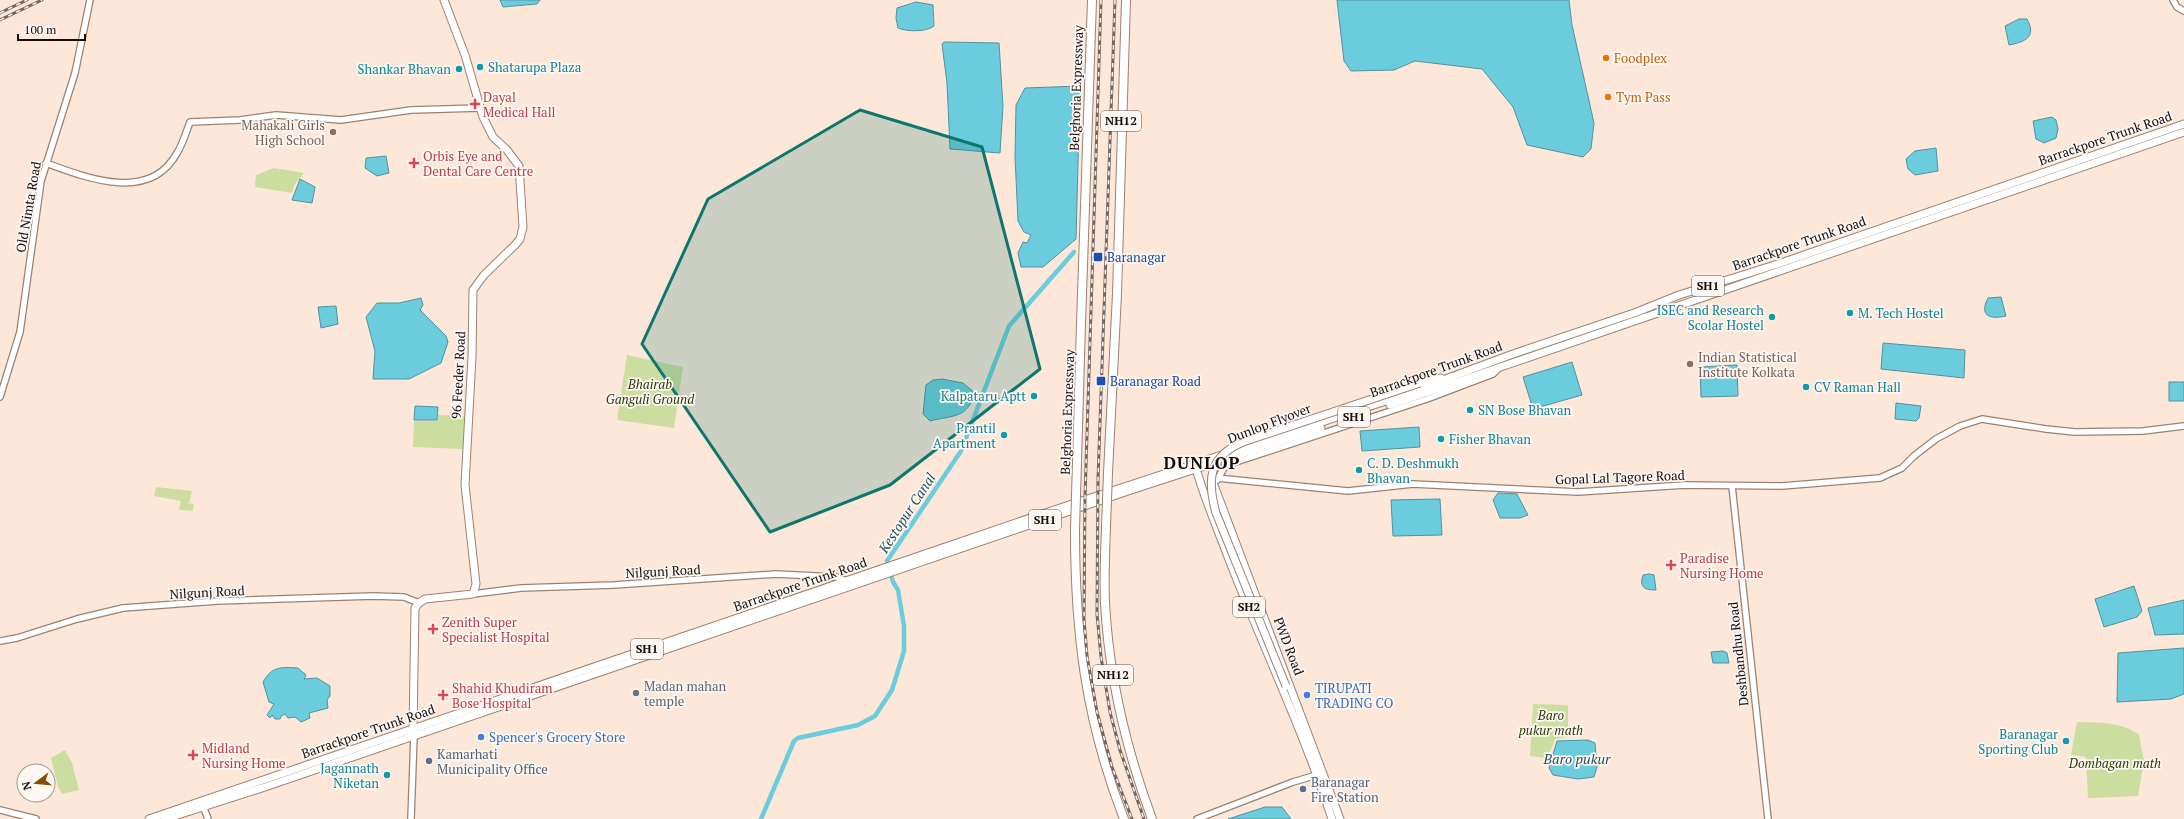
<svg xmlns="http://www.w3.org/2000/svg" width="2184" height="819" font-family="'PT Serif',serif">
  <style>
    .green { fill: #ccde9f }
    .water { fill: #6bccdd; stroke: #51929d }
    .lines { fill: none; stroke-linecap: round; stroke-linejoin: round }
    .canal { stroke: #6bccdd; stroke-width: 4.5 }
    .tertiary-casing { stroke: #9a8273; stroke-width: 8 }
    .primary-casing { stroke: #9a8273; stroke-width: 9 }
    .motorway-casing { stroke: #9a8273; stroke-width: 10 }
    .tertiary { stroke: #fff; stroke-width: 5.5 }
    .primary { stroke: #fff; stroke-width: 7 }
    .motorway { stroke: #fff; stroke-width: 8 }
    .rail-casing { stroke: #74665e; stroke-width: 3 }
    .rail { stroke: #fdf7f4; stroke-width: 1.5; stroke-dasharray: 4.5; stroke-linecap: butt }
    .primary-bridge-casing { stroke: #9a8273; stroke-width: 9; stroke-linecap: butt }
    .motorway-bridge-casing { stroke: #9a8273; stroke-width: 10; stroke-linecap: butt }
    .primary-bridge { stroke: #fff; stroke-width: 7 }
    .motorway-bridge { stroke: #fff; stroke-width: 8 }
    .marked { fill: #0f766e; fill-opacity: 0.2; stroke: #0f766e; stroke-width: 3; stroke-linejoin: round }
    .food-dot { fill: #e8710a; stroke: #fdf7f4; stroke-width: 1.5 }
    .culture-dot { fill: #0f9aa8; stroke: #fdf7f4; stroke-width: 1.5 }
    .health-dot { fill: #e0444e; stroke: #fdf7f4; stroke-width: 1.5 }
    .education-dot { fill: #8d6e63; stroke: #fdf7f4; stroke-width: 1.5 }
    .transit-dot { fill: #1a4fb4; stroke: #fdf7f4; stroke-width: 1.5 }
    .worship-dot { fill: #6b7280; stroke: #fdf7f4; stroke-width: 1.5 }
    .shop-dot { fill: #3f7fe0; stroke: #fdf7f4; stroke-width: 1.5 }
    .service-dot { fill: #5c6f8a; stroke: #fdf7f4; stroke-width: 1.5 }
    .labels { text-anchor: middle; stroke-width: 3.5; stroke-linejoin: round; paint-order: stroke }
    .shield { fill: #fdf7f4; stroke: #5a524e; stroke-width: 1 }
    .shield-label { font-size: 12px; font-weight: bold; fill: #140b07 }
    .food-label { font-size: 13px; fill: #c56008; stroke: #fdf7f4; text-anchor: start }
    .culture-label { font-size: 13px; fill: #0d838f; stroke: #fdf7f4; text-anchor: start }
    .street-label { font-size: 13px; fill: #140b07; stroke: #fdf7f4 }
    .health-label { font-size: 13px; fill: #be3a42; stroke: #fdf7f4; text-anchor: start }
    .education-label { font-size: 13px; fill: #785e54; stroke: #fdf7f4; text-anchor: end }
    .transit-label { font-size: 13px; fill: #164399; stroke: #fdf7f4; text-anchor: start }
    .park-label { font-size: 13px; font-style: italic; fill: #2e3903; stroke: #fdf7f4 }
    .worship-label { font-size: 13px; fill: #5b616d; stroke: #fdf7f4; text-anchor: start }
    .shop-label { font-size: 13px; fill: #366cbe; stroke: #fdf7f4; text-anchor: start }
    .service-label { font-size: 13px; fill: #4e5e75; stroke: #fdf7f4; text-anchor: start }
    .water-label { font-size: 14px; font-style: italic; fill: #245057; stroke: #fdf7f4 }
    .district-label { font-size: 17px; font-weight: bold; letter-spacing: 1px; fill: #140b07; stroke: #fdf7f4 }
  </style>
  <rect width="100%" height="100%" fill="#fce7d9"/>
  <g class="green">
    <path d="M274 168 304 173 295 184 292 193 255 187 256 175Z"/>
    <path d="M627 355 683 367 674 428 617 420Z"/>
    <path d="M438 415 466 416 463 449 413 447 414 421H437Z"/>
    <path d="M156 487 192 491 189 503H187L194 504 193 511 179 510 181 501 154 496Z"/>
    <path d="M1533 704 1568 705V737L1555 739 1548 758 1530 756Z"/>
    <path d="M2077 722C2099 723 2121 721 2139 735L2144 761 2138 796 2088 798 2086 757 2071 755Z"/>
    <path d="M65 750 72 763 79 790 62 794 58 787 51 758Z"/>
  </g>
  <g class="water">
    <path d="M500 0H540L537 4 503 7Z"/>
    <path d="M1337 0H1569L1572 25 1594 123 1591 149 1583 157 1527 145 1513 107 1482 69 1415 61 1394 70 1351 71 1344 61Z"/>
    <path d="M916 2 933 5 934 26C927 32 907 32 898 28L896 18 897 8Z"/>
    <path d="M2019 19H2027C2037 37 2025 42 2009 45L2005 26Z"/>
    <path d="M944 42 999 43 1003 106 1000 153 950 149 947 83 942 44Z"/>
    <path d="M1080 86 1076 239 1043 267H1021L1018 253 1023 242 1027 243 1031 235 1024 232 1018 221 1015 157 1016 105 1025 88Z"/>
    <path d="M2052 117 2056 120 2058 129 2056 138 2044 143 2036 139 2033 121Z"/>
    <path d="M1936 148 1938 171 1915 175 1908 169 1906 159 1915 151Z"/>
    <path d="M386 156 389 173 377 176 365 168 366 158Z"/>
    <path d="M300 179 315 187 312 203 292 200Z"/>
    <path d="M2001 297 2006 316C1989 320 1979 315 1988 298Z"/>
    <path d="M421 298 423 305 420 310 446 336 448 342 441 363 409 379H373L375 351 366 317 377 303H399Z"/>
    <path d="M336 306 338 324 321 328 318 307Z"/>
    <path d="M1883 343 1965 350 1964 378 1881 369Z"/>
    <path d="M1572 362 1582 395 1533 409 1523 377Z"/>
    <path d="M1737 365 1738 396 1701 397 1700 367Z"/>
    <path d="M942 379 963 383 975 393C967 419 953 415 930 421L923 414 926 385 933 380Z"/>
    <rect x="2169" y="382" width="15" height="19"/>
    <path d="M1896 403 1921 406 1919 418 1916 421 1895 419Z"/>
    <path d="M415 406 438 407 437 420H414Z"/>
    <path d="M1419 427 1420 447 1362 451 1360 431Z"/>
    <path d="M1498 493 1517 494 1528 515 1520 518H1500L1493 500Z"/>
    <path d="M1440 499 1442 535 1393 536 1391 500Z"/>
    <path d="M1649 574 1654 575 1656 590C1645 590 1639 588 1643 575Z"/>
    <path d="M2134 586 2142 611 2137 617 2104 627 2095 599Z"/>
    <path d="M2184 600V634L2155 635 2148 608Z"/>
    <path d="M2184 648V694L2171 699 2117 702 2118 653Z"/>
    <path d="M1723 651 1727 653 1729 663H1713L1711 652Z"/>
    <path d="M298 668 306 675 304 679 317 678 330 686V696L327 700 328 708 309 713 310 718 301 722 295 717 288 718 285 714 281 716 280 719H275L272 715 270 718 267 715 274 704 269 702 263 682C272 666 281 667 298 668Z"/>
    <path d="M1588 740 1595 743 1597 767 1594 777 1578 779 1553 775 1549 768 1557 741Z"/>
    <path d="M1265 807H1282L1291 819H1228Z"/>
  </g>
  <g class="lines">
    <path class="canal" d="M761 819 794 741 798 738 858 725 875 716 892 690 904 651V626L898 590 893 582 887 561 961 451 1009 326 1074 252"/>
    <g class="tertiary-casing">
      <g id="tertiary">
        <path d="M2173 0 2177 7 2184 11"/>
        <path d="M46 163C87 178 150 203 177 153 183 144 186 132 190 122L240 120 276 115 341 120 411 110 480 108"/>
        <path d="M0 397 20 332 41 181 75 73 90 0"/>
        <path d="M1217 478 1348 491 1413 484 1578 492 1685 485 1782 486 1880 478 1902 468 1914 456 1936 439 1960 426 1982 419 2046 429 2075 432 2143 431 2184 426"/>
        <path d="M1217 480 1224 468 1236 462 1427 399 1493 374 1499 368"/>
        <path d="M1732 486 1768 819"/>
        <path d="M473 594 521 588 614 585 776 574 836 577 847 581"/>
        <path d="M0 641 17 638 77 619 123 608 217 601 374 596 404 597 419 603"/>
        <path d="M202 803 208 819"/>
        <path d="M0 810 36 819"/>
        <path d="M411 819 414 735"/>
        <path d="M1197 819 1293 782 1320 774"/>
      </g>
    </g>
    <g class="primary-casing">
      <g id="primary">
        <path d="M1420 383 1441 378"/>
        <path d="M1390 405 2184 132"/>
        <path d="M1195 465C1204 498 1218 530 1230 562 1264 649 1303 730 1332 819"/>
        <path d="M1212 480 1340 819"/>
        <path d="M413 731 415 608 419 603 425 599 473 594 476 584 465 485 472 357 473 290 484 275 515 245 520 239 523 227 519 166 507 150 493 137 483 117 465 55 444 0"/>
        <path d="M149 819 1039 515 1389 400 1513 354 1637 312 1679 295 1781 263 2184 124"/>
        <path d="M165 819 265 787 1131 490 1321 428"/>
      </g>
    </g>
    <g class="motorway-casing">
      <g id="motorway">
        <path d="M1081 324 1092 0"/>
        <path d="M1108 473 1117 294 1126 0"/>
        <path d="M1106 527C1105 552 1104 578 1105 603 1109 677 1126 749 1152 819"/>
        <path d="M1075 530C1075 635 1086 721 1124 819"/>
      </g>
    </g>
    <use href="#tertiary" class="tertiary"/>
    <use href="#primary" class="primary"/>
    <use href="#motorway" class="motorway"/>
    <g class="rail-casing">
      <g id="rail">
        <path d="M1101 0 1085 497 1084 619 1087 656 1097 712 1112 767 1132 819"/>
        <path d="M1115 0 1098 479 1097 614 1101 657 1110 712 1120 750 1144 819"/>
        <path d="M0 13 27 0"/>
        <path d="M0 20 42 0"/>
      </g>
    </g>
    <use href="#rail" class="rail"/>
    <g class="primary-bridge-casing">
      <path id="primary-bridge" d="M1286 686 1216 513C1207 480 1208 457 1243 442L1420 383"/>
    </g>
    <g class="motorway-bridge-casing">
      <g id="motorway-bridge">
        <path d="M1106 527 1108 473"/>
        <path d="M1075 530 1081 324"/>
      </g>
    </g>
    <use href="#primary-bridge" class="primary-bridge"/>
    <use href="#motorway-bridge" class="motorway-bridge"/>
  </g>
  <path class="marked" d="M860 110 982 147 1040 369 890 485 770 532 642 344 708 199Z"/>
  <g class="food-dot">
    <circle cx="1606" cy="58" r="4"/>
    <circle cx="1608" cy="97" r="4"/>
  </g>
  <g class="culture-dot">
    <circle cx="480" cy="67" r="4"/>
    <circle cx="459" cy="69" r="4"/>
    <circle cx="1850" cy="313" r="4"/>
    <circle cx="1772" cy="317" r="4"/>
    <circle cx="1806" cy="387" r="4"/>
    <circle cx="1034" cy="396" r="4"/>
    <circle cx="1470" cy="410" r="4"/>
    <circle cx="1004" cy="435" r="4"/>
    <circle cx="1441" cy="439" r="4"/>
    <circle cx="1359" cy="470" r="4"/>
    <circle cx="2066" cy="741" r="4"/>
    <circle cx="387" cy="775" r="4"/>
  </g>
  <g class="health-dot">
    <path d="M473 98h4v4h4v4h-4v4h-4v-4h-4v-4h4z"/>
    <path d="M412 157h4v4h4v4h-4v4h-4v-4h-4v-4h4z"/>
    <path d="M1669 559h4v4h4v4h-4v4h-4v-4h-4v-4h4z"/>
    <path d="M431 623h4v4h4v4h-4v4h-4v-4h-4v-4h4z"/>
    <path d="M441 689h4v4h4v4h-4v4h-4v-4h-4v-4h4z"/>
    <path d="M191 749h4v4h4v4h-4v4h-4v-4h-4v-4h4z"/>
  </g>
  <g class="education-dot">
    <circle cx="333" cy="132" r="4"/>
    <circle cx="1690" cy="364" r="4"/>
  </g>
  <g class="transit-dot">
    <rect x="1093" y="252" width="10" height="10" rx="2"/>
    <rect x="1096" y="376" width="10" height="10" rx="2"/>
  </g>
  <circle class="worship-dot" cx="636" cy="693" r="4"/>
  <g class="shop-dot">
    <circle cx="1307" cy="695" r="4"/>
    <circle cx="481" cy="737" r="4"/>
  </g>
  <g class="service-dot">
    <circle cx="429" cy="761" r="4"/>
    <circle cx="1303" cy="789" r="4"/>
  </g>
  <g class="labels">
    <g class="shield">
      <rect x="1101" y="111" width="40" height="20" rx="3"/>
      <rect x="1692" y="276" width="32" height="20" rx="3"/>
      <rect x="1338" y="407" width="32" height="20" rx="3"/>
      <rect x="1029" y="510" width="32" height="20" rx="3"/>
      <rect x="1233" y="597" width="32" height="20" rx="3"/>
      <rect x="631" y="639" width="32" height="20" rx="3"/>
      <rect x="1093" y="665" width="40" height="20" rx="3"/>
    </g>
    <g class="shield-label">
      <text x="1121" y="125">NH12</text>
      <text x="1708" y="290">SH1</text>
      <text x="1354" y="421">SH1</text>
      <text x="1045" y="524">SH1</text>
      <text x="1249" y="611">SH2</text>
      <text x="647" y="653">SH1</text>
      <text x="1113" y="679">NH12</text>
    </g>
    <g class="food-label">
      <text x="1614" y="63">Foodplex</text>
      <text x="1616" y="102">Tym Pass</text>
    </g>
    <g class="culture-label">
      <text x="488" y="72">Shatarupa Plaza</text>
      <text x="451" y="74" text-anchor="end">Shankar Bhavan</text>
      <text x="1764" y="315" text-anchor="end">ISEC and Research<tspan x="1764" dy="15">Scolar Hostel</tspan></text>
      <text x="1858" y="318">M. Tech Hostel</text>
      <text x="1814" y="392">CV Raman Hall</text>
      <text x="1026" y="401" text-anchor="end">Kalpataru Aptt</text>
      <text x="1478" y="415">SN Bose Bhavan</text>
      <text x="996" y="433" text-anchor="end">Prantil<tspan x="996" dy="15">Apartment</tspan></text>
      <text x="1449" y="444">Fisher Bhavan</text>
      <text x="1367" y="468">C. D. Deshmukh<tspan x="1367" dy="15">Bhavan</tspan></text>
      <text x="2058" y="739" text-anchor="end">Baranagar<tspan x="2058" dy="15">Sporting Club</tspan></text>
      <text x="379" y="773" text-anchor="end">Jagannath<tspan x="379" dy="15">Niketan</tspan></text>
    </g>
    <g class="street-label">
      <text transform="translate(1076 88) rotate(-88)" y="5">Belghoria Expressway</text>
      <text transform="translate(2105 138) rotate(-19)" y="5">Barrackpore Trunk Road</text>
      <text transform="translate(28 207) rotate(-80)" y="5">Old Nimta Road</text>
      <text transform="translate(1799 243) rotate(-19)" y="5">Barrackpore Trunk Road</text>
      <text transform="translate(1436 369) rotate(-20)" y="5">Barrackpore Trunk Road</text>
      <text transform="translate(458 375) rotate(-87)" y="5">96 Feeder Road</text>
      <text transform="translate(1067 412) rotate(-88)" y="5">Belghoria Expressway</text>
      <text transform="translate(1269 423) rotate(-21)" y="5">Dunlop Flyover</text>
      <text transform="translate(1620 477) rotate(-2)" y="5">Gopal Lal Tagore Road</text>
      <text transform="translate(663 571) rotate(-3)" y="5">Nilgunj Road</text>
      <text transform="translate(800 584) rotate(-19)" y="5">Barrackpore Trunk Road</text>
      <text transform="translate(207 592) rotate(-3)" y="5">Nilgunj Road</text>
      <text transform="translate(1289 646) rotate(69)" y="5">PWD Road</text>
      <text transform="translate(1738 654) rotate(-96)" y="5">Deshbandhu Road</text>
      <text transform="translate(368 731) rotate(-19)" y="5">Barrackpore Trunk Road</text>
    </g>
    <g class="health-label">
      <text x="483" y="102">Dayal<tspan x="483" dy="15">Medical Hall</tspan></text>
      <text x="423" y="161">Orbis Eye and<tspan x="423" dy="15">Dental Care Centre</tspan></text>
      <text x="1680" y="563">Paradise<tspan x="1680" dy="15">Nursing Home</tspan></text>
      <text x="442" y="627">Zenith Super<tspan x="442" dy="15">Specialist Hospital</tspan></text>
      <text x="452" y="693">Shahid Khudiram<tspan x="452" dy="15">Bose Hospital</tspan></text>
      <text x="202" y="753">Midland<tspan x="202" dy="15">Nursing Home</tspan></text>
    </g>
    <g class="education-label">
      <text x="325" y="130">Mahakali Girls<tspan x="325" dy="15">High School</tspan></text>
      <text x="1698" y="362" text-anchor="start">Indian Statistical<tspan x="1698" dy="15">Institute Kolkata</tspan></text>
    </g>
    <g class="transit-label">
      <text x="1107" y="262">Baranagar</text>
      <text x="1110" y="386">Baranagar Road</text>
    </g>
    <g class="park-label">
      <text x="650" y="389">Bhairab<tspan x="650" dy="15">Ganguli Ground</tspan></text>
      <text x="1551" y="720">Baro<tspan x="1551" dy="15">pukur math</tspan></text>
      <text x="2115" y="768">Dombagan math</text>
    </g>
    <g class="worship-label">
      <text x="644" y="691">Madan mahan<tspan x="644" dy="15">temple</tspan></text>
    </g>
    <g class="shop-label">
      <text x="1315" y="693">TIRUPATI<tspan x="1315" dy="15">TRADING CO</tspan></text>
      <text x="489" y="742">Spencer's Grocery Store</text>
    </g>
    <g class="service-label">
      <text x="437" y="759">Kamarhati<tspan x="437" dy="15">Municipality Office</tspan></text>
      <text x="1311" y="787">Baranagar<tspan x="1311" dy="15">Fire Station</tspan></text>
    </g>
    <g class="water-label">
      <text transform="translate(907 513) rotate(-57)" y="5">Kestopur Canal</text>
      <text x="1577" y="764">Baro pukur</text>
    </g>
    <g class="district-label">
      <text x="1202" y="469">DUNLOP</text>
    </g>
  </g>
  <g transform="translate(36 783) rotate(254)"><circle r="19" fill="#fdf7f4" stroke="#a09995"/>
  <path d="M0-3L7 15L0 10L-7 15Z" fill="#884e06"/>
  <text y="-6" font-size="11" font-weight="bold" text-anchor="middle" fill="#140b07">N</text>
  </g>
  <path d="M18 34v6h67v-6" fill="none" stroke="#140b07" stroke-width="2"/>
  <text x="24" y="34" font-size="12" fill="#140b07" stroke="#fdf7f4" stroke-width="3" paint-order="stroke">100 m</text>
</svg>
